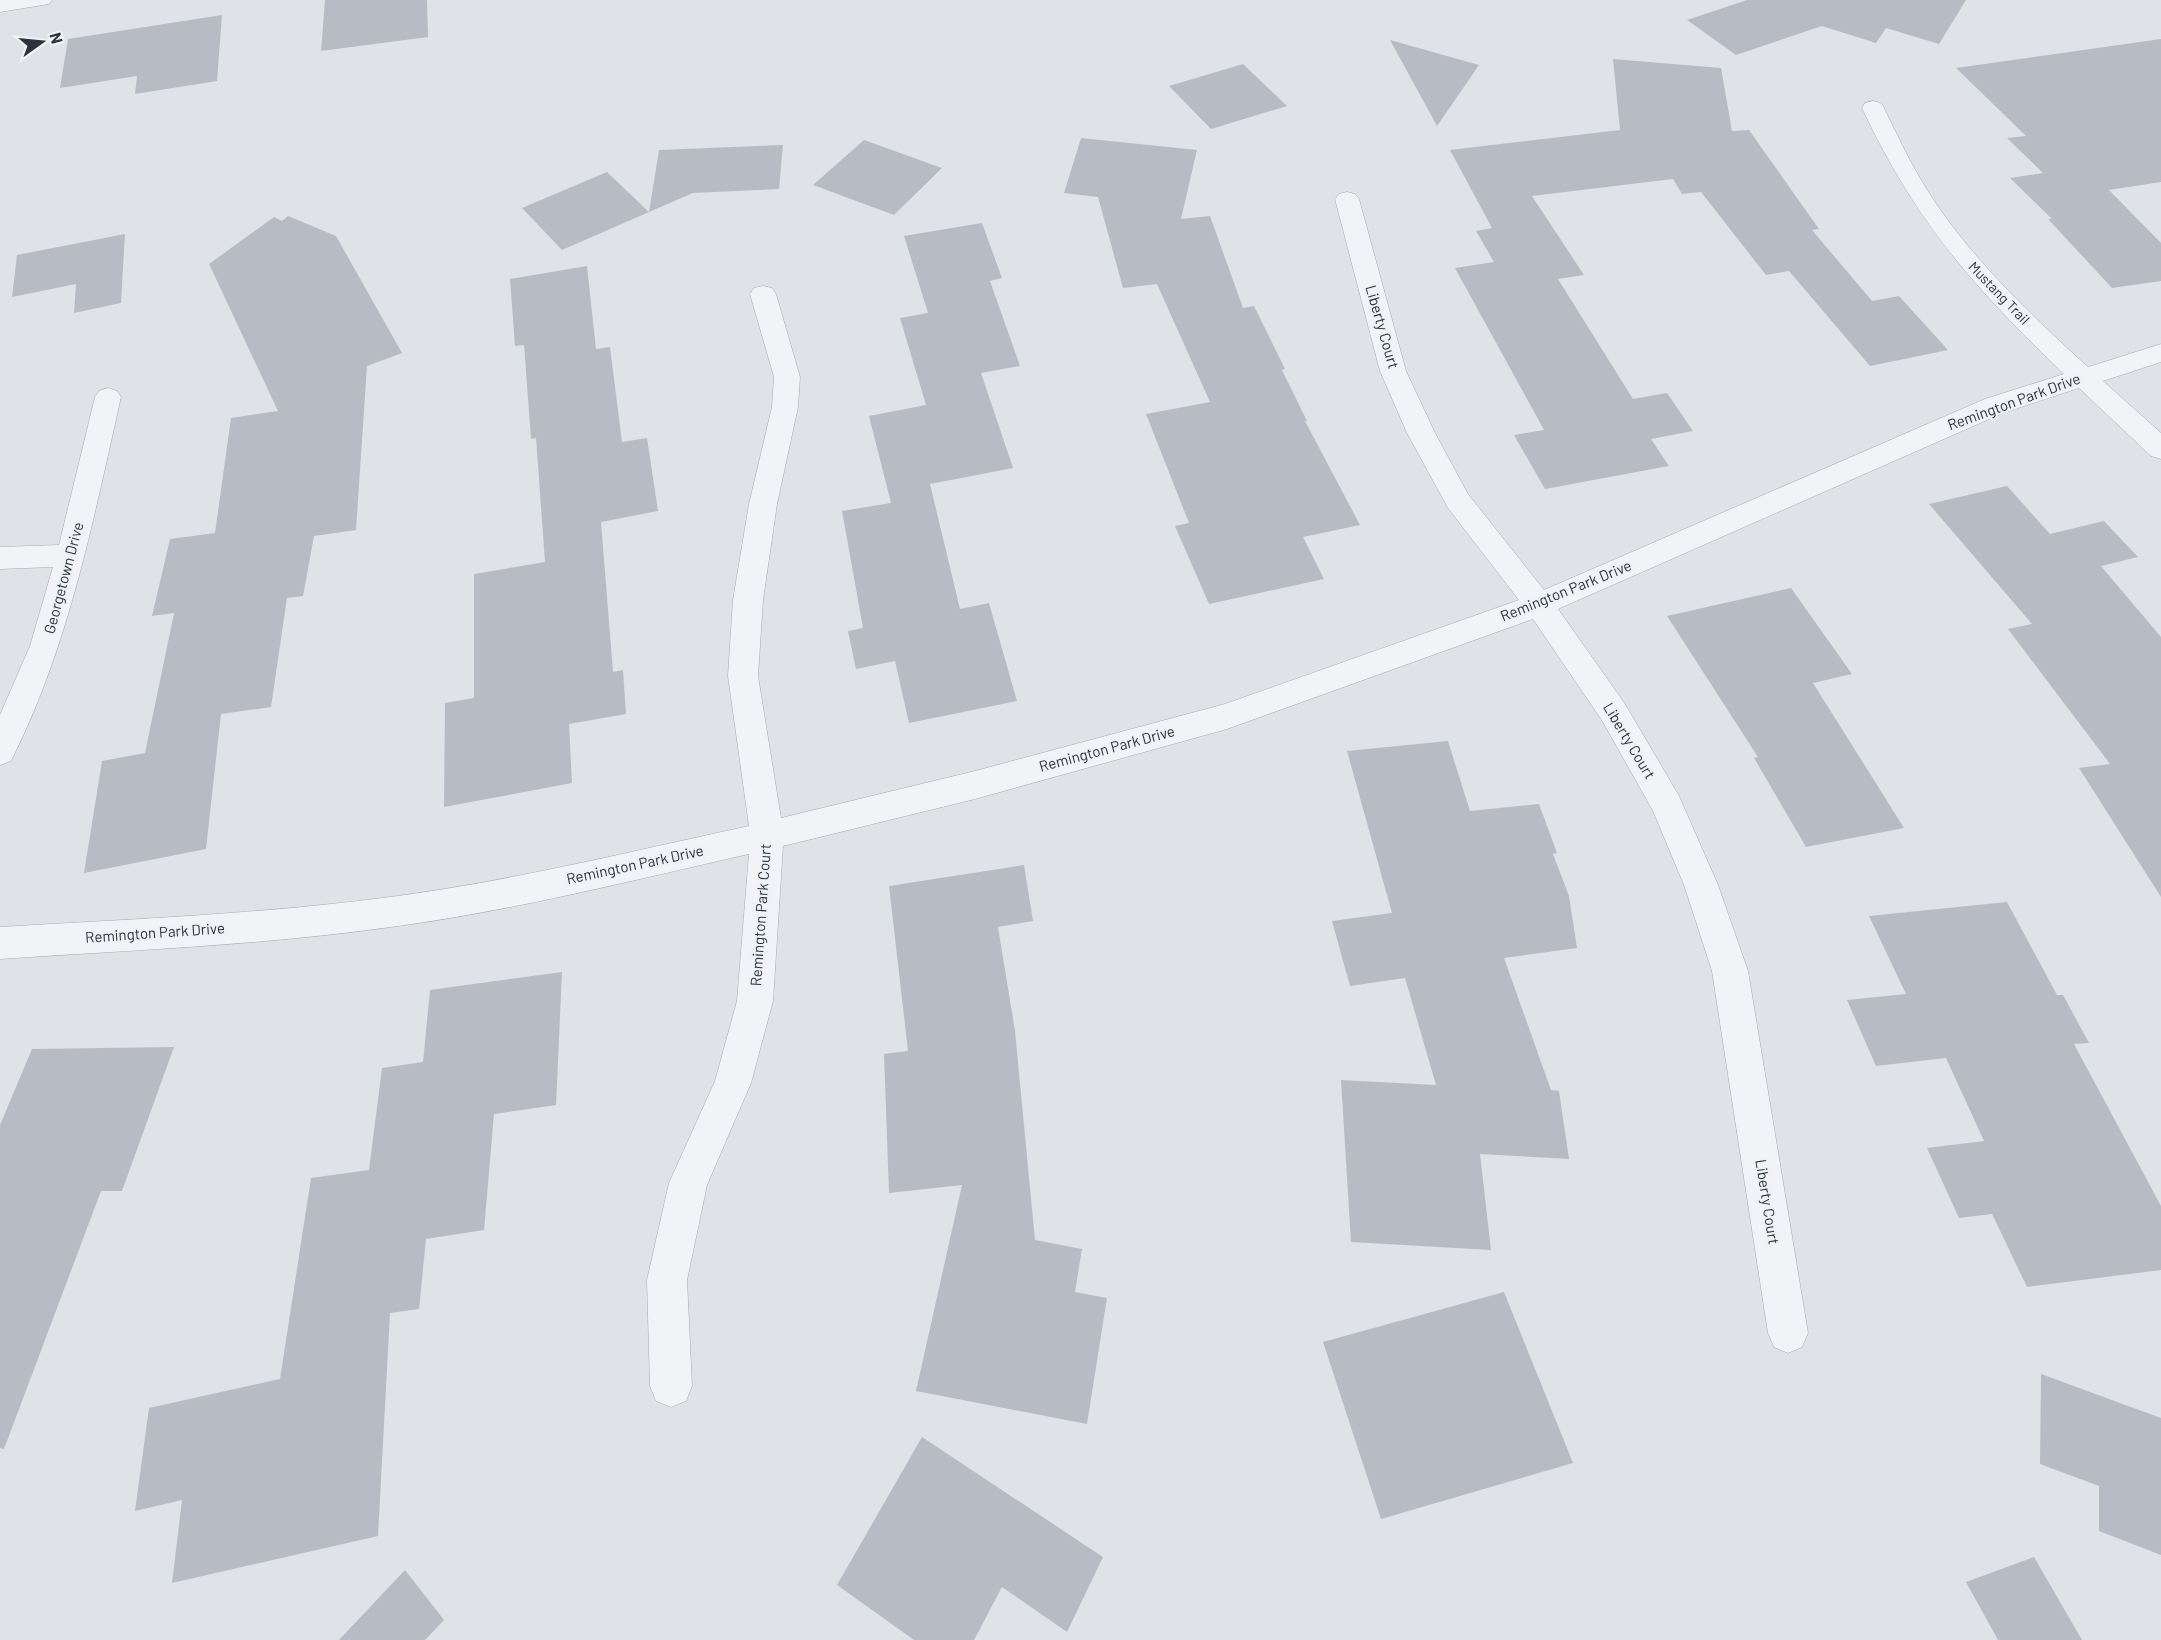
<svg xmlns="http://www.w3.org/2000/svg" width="2161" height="1640" font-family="Barlow,sans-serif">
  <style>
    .building { fill: #b7bcc4 }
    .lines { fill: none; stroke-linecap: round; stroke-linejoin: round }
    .street-casing { stroke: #a5aab2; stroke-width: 1 }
    .street { fill: #f2f3f6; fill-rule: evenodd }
    .labels { text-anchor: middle; stroke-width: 4.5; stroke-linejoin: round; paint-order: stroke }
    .far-street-label { font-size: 14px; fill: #29323e; stroke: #eef2f5 }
    .street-label { font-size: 15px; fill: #29323e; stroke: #eef2f5 }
  </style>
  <rect width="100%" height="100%" fill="#dfe3e8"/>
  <g class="building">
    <path d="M325 0H427L428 37 321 51Z"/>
    <path d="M1747 0H1966L1939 44 1886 28 1876 43 1822 26 1736 55 1687 20Z"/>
    <path d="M222 15 217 81 135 94 137 76 60 88 68 39Z"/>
    <path d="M2161 39V182L2109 190 2161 243V281L2112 288 2048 219H2052L2010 178 2043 173 2007 138 2026 136 1956 68Z"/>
    <path d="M1390 40 1479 65 1437 126Z"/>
    <path d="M1613 59 1721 68 1732 131 1749 130 1819 229 1812 230 1872 301 1899 296 1948 350 1870 366 1789 271 1766 275 1701 192 1682 194 1673 179 1532 196 1584 275 1558 279 1633 399 1667 393 1693 431 1651 439 1669 466 1545 489 1514 435 1544 430 1455 268 1494 262 1476 231 1492 228 1450 150 1620 130Z"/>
    <path d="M1243 64 1287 106 1211 129 1169 86Z"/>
    <path d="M1081 138 1197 150 1181 219 1210 216 1243 308 1254 306 1285 369 1282 370 1307 421H1305L1360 525 1303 537 1324 579 1209 604 1175 526 1189 523 1146 414 1210 402 1157 284 1123 288 1098 197 1064 193Z"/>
    <path d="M864 140 942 168 894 215 813 185Z"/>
    <path d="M783 145 779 189 693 193 649 212 659 150Z"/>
    <path d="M607 172 649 212 562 250 522 208Z"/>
    <path d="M288 216 336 236 402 353 367 366 356 530 314 536 303 596 287 598 271 707 221 714 206 849 84 873 102 761 145 753 174 613 152 616 170 539 215 533 231 418 278 411 209 264 274 217 282 221Z"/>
    <path d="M982 223 1002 278 990 281 1020 366 981 373 1013 468 930 484 960 609 989 603 1017 701 909 723 895 661 856 669 848 631 863 628 842 511 891 503 869 416 926 405 900 318 928 313 904 236Z"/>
    <path d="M125 234 121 303 74 313 76 284 12 297 17 255Z"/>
    <path d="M587 266 596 349 610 347 622 442 647 438 658 511 601 522 613 672 623 670 626 714 569 724 572 783 444 807 445 703 474 698V574L545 562 536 438 531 439 524 345 515 346 510 279Z"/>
    <path d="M2007 486 2050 534 2104 521 2138 557 2101 566 2161 637V897L2079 768 2110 764 2008 629 2032 624 1929 504Z"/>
    <path d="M1791 588 1852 674 1813 683 1904 828 1806 847 1754 758 1758 757 1667 616Z"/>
    <path d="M1448 741 1470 811 1539 804 1557 853 1553 854 1569 896 1577 948 1504 958 1551 1090 1559 1091 1569 1159 1480 1154 1491 1250 1351 1242 1341 1080 1436 1085 1405 978 1350 986 1332 921 1392 913 1347 751Z"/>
    <path d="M1024 865 1033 921 998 927 1015 1031 1035 1240 1082 1249 1075 1292 1107 1298 1087 1424 916 1391 962 1185 889 1193 884 1054 908 1051 889 886Z"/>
    <path d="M2007 902 2057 995H2063L2089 1043 2074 1044 2161 1206V1270L2027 1287 1992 1214 1959 1218 1927 1148 1984 1141 1946 1058 1876 1066 1847 1000 1906 994 1869 916Z"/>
    <path d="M562 972 556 1105 494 1114 484 1230 426 1239 419 1309 390 1313 378 1536 172 1583 182 1500 135 1511 149 1408 280 1379 311 1178 369 1170 382 1068 423 1062 430 990Z"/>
    <path d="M174 1047 122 1191H101L4 1449 0 1448V1125L32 1049Z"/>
    <path d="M1504 1292 1573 1463 1381 1519 1323 1342Z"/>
    <path d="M2041 1374 2161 1418V1555L2099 1531V1486L2040 1464Z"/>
    <path d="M922 1437 1103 1557 1067 1632 1002 1587 974 1640H914L837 1585Z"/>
    <path d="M2034 1557 2082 1640H1998L1966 1582Z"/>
    <path d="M405 1570 444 1620 425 1640H339Z"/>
  </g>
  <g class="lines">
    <g class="street-casing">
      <g id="street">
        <path d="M0 0H52L49 4 0 12Z"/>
        <path d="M1873 101 1881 103 1884 108C1900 141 1916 175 1937 205 1979 266 2034 318 2088 367L2161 344V362L2103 381 2161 433V459L2151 456 2079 388 2003 413 1558 609 1625 704 1679 796 1718 885 1748 971 1808 1333 1802 1347 1788 1353 1774 1347 1768 1333 1712 971 1684 885 1653 811 1603 722 1533 619 1227 729 975 799 783 846 773 1001 751 1083 707 1185 687 1280 692 1386 686 1401 671 1407 656 1401 650 1386 647 1280 669 1183 715 1081 737 1001 749 854C633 880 516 910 398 926 266 945 133 950 0 959V927C133 919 266 914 398 896 516 880 633 851 749 826L728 676 733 600 749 504 772 407 774 377 750 294 754 288 763 286 772 288 776 294 800 377 798 407 777 504 763 600 758 676 781 818 975 771 1225 704 1519 600 1448 508 1407 433 1380 371 1335 199 1339 194 1347 192 1355 194 1359 199 1406 371 1435 433 1468 494 1544 590 1985 399 2064 374C1975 289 1915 221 1862 108L1865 103Z"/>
        <path d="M108 388 117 391 121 397C93 521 69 646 11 761L0 765V715L30 646 53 567 0 569V547L59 545 95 397 99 391Z"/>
      </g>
    </g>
    <use href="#street" class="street"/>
  </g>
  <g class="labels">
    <g class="far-street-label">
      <text transform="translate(1999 293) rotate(46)" y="5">Mustang Trail</text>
    </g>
    <g class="street-label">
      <text transform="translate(1382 327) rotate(74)" y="5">Liberty Court</text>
      <text transform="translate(2014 402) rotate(-20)" y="5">Remington Park Drive</text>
      <text transform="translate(64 578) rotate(-75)" y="5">Georgetown Drive</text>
      <text transform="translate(1566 591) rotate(-22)" y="5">Remington Park Drive</text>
      <text transform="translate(1629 741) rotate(59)" y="5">Liberty Court</text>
      <text transform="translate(1107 749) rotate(-15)" y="5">Remington Park Drive</text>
      <text transform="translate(635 865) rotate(-12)" y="5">Remington Park Drive</text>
      <text transform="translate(761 915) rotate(-86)" y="5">Remington Park Court</text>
      <text transform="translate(155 933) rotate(-4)" y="5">Remington Park Drive</text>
      <text transform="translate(1767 1202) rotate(81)" y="5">Liberty Court</text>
    </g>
  </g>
  <g transform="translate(42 42) rotate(75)" stroke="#eef2f5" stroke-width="4.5" paint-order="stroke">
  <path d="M0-4.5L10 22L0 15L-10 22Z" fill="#29323e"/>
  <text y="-9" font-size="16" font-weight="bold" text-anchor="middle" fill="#29323e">N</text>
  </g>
</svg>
